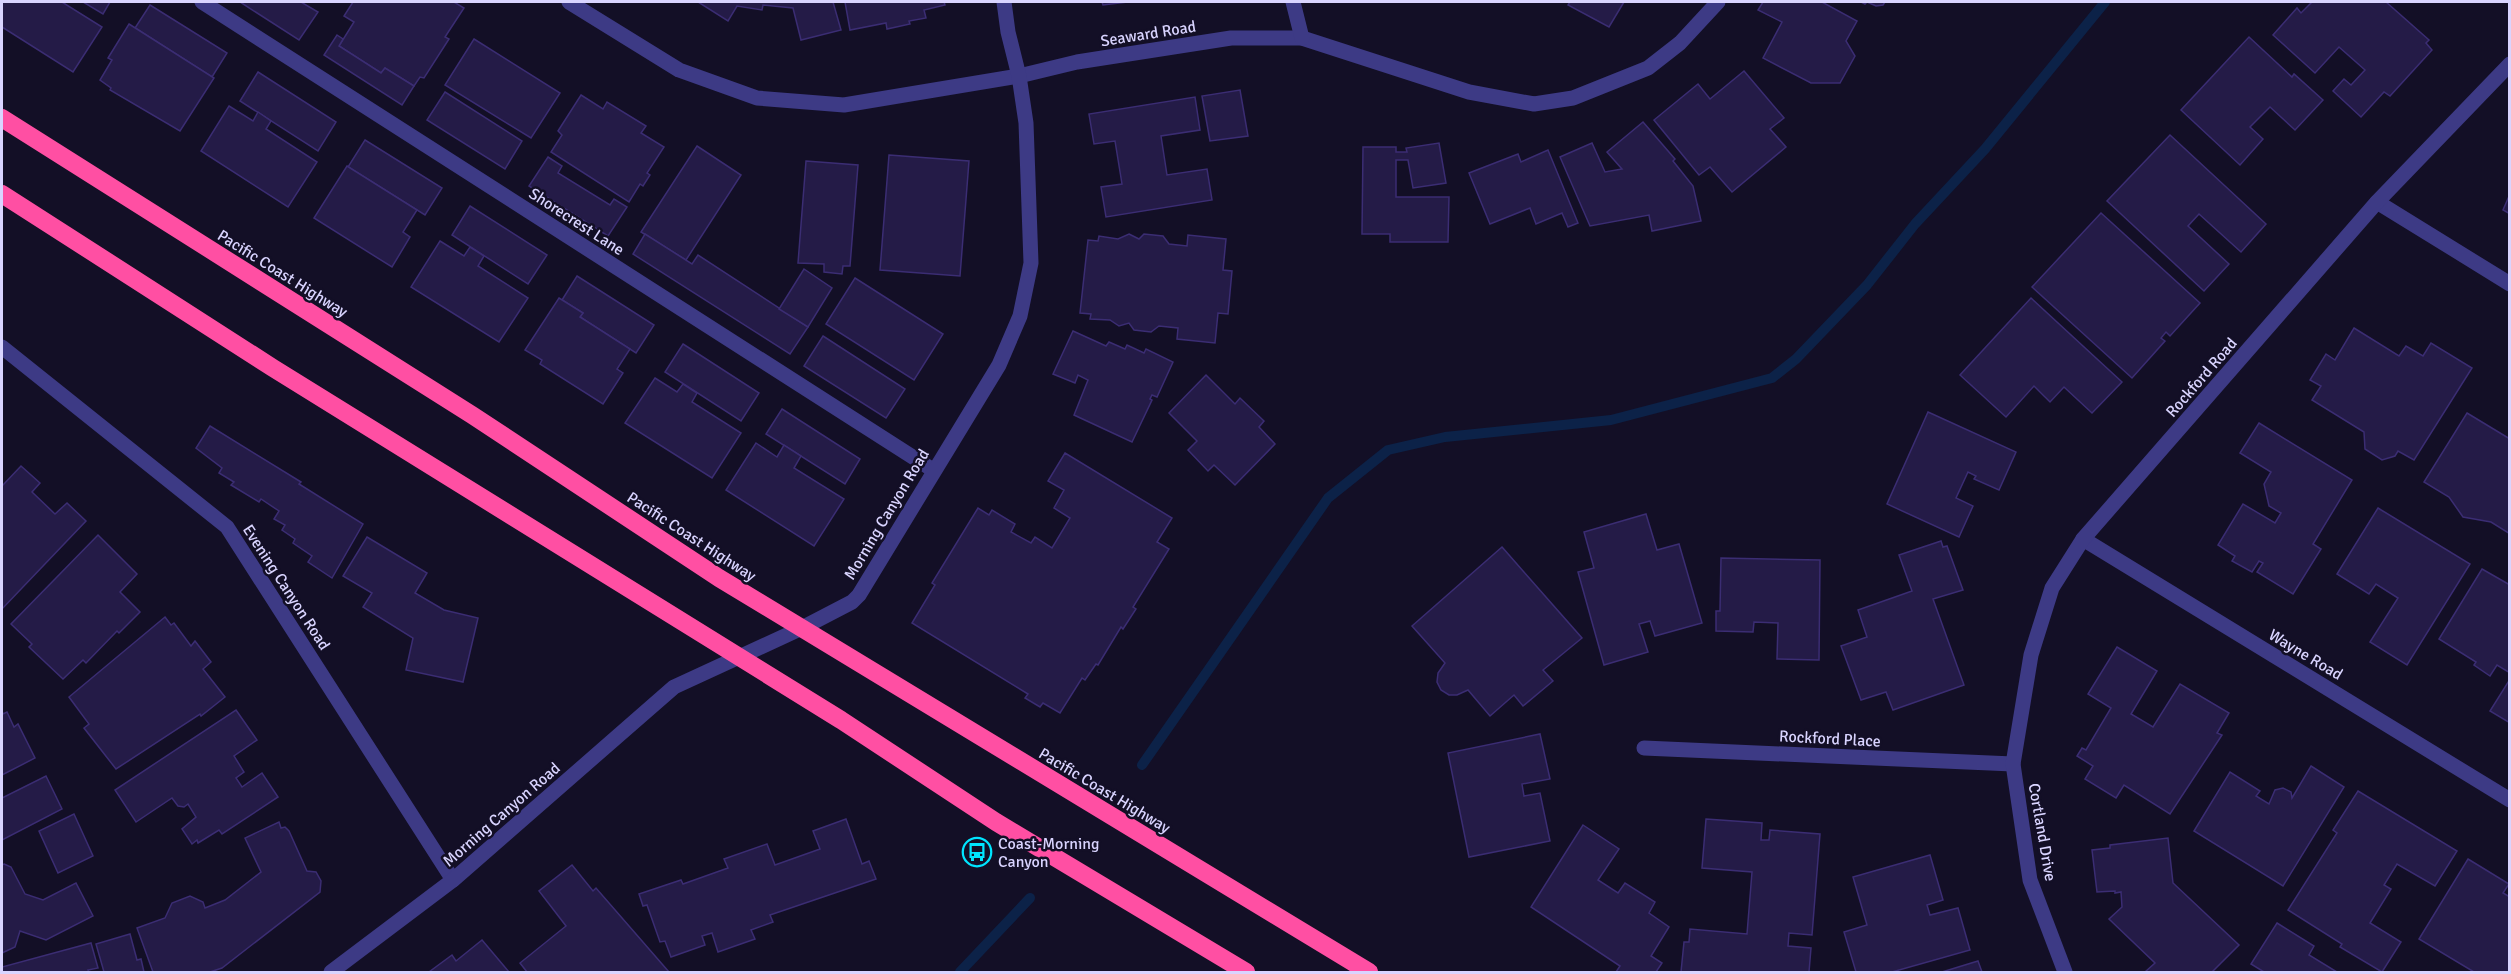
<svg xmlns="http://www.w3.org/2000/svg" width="2511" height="974" font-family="Signika,sans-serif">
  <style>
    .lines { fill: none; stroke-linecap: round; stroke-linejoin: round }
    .stream { stroke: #0c2248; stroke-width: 10 }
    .building { fill: #241b47; stroke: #3b2d73; stroke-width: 1.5 }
    .minor { stroke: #3d3a85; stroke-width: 15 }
    .highway { stroke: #ff4fa3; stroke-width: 18 }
    .labels { text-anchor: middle; stroke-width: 5; stroke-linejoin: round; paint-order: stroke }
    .street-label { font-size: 16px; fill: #d9d4ff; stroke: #130f26 }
    .poi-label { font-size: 16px; fill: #d9d4ff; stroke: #130f26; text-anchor: start }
  </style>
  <rect width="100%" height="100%" fill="#130f26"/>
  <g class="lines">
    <g class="stream">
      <path d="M1142 765 1328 498 1388 450 1445 437 1611 420 1772 378 1796 359 1867 285 1915 224 1985 149 2105 2"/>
      <path d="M960 972 1030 898"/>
    </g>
  </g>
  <g class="building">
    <path d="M2 2H62L102 27 73 72 2 27Z"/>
    <path d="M83 2H110L103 14Z"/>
    <path d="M240 2H301L318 12 299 40Z"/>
    <path d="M353 2H454L464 8 445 37 449 39 424 78 420 77 414 86 385 68 381 73 339 46 354 22 344 16Z"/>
    <path d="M698 2H833L841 30 801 40 793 8 763 5 762 10 737 6 728 21Z"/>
    <path d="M845 2H944L945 5 924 10 926 18 909 21 910 24 887 29 886 23 850 30Z"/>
    <path d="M1102 2H1128L1103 5Z"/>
    <path d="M1570 2H1624L1609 27 1568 5Z"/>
    <path d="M1763 2H1822L1857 21 1846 41 1855 56 1840 83H1811L1763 58 1782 22 1758 10Z"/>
    <path d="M1861 2H1885L1883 5 1876 6 1867 2 1865 4Z"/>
    <path d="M2312 2H2386L2429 40 2426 43 2432 50 2390 96 2384 92 2361 117 2333 91 2344 79 2351 85 2365 70 2339 47 2315 73 2273 35 2297 8 2301 13Z"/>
    <path d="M150 5 227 53 212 77 135 28Z"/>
    <path d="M129 24 214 78 180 131 110 90 111 88 100 80 112 60 108 58Z"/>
    <path d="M337 35 343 39 339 46 381 73 385 68 414 86 402 105 324 55Z"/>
    <path d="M2249 37 2292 77 2294 74 2323 100 2295 130 2270 107 2250 127 2263 139 2240 165 2181 110Z"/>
    <path d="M474 39 560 93 531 138 445 85Z"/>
    <path d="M1744 71 1784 118 1770 129 1786 147 1732 192 1710 167 1699 175 1654 120 1698 84 1710 99Z"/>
    <path d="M258 72 336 122 318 151 240 101Z"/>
    <path d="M1240 90 1248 136 1210 141 1202 96Z"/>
    <path d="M445 92 522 141 505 169 427 120Z"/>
    <path d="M581 95 603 109 607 102 646 126 641 133 664 147 647 173 650 175 643 186 640 184 629 202 551 152 562 135 558 131Z"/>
    <path d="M1195 97 1200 130 1161 136 1167 175 1207 169 1212 200 1106 217 1101 187 1122 184 1115 141 1094 144 1089 114Z"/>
    <path d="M229 106 253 121 258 112 271 121 266 129 317 162 288 207 201 151Z"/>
    <path d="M1643 122 1675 159 1673 161 1693 186 1701 221 1652 231 1649 215 1590 226 1560 157 1592 143 1605 172 1622 169 1607 152Z"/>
    <path d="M2170 135 2266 224 2241 252 2199 214 2188 226 2229 264 2204 291 2107 201Z"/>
    <path d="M365 140 442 188 425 215 348 167Z"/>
    <path d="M1439 143 1446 183 1413 188 1408 160H1396V197H1449L1448 242H1390V234H1362L1363 147H1396V152H1407L1406 148Z"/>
    <path d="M697 146 741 175 686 260 641 232Z"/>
    <path d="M1548 150 1578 223 1568 227 1562 213 1536 224 1530 208 1490 224 1469 173 1518 154 1521 162Z"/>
    <path d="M889 155 969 161 960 276 880 270Z"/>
    <path d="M548 157 562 166 558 173 610 205 614 199 627 207 608 236 529 186Z"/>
    <path d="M806 161 858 165 850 266H843L842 274 824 272V264L798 263Z"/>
    <path d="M347 166 417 210 403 232 410 237 392 267 314 218Z"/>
    <path d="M2510 194V214L2503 210Z"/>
    <path d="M470 206 547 255 528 284 452 235Z"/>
    <path d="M2101 213 2200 303 2170 336 2166 332 2161 338 2165 341 2132 378 2032 287Z"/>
    <path d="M645 234 692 264 698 255 808 327 790 354 633 254Z"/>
    <path d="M1129 234 1139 239 1144 234 1163 236 1169 244 1187 246 1188 235 1226 239 1223 270 1232 271 1228 314 1218 313 1215 343 1177 339 1178 328 1159 326 1151 332 1134 330 1129 323 1119 326 1110 320 1090 319 1091 314 1080 313 1088 240 1098 241 1099 236 1118 239Z"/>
    <path d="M440 241 464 256 470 247 484 256 478 266 528 298 499 342 411 287Z"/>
    <path d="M804 269 832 288 808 327 779 309Z"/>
    <path d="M577 276 654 325 636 353 580 317 583 313 562 300Z"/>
    <path d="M855 278 943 334 914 380 826 324Z"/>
    <path d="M559 298 583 313 580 317 630 349 617 369 623 373 603 404 540 364 542 360 525 350Z"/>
    <path d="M2031 298 2122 382 2092 413 2064 387 2050 402 2034 386 2006 417 1960 375Z"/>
    <path d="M2354 328 2399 356 2406 346 2423 356 2431 343 2472 368 2414 460 2398 451 2395 456 2382 460 2365 449 2364 432 2312 400 2321 386 2310 380 2326 354 2335 360Z"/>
    <path d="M1073 331 1106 346 1109 342 1125 349 1127 345 1144 353 1146 349 1173 362 1157 397 1152 395 1150 399 1152 400 1132 442 1074 415 1088 380 1078 375 1075 383 1053 374Z"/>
    <path d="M823 336 905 389 886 418 804 366Z"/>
    <path d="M683 344 759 393 741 421 665 372Z"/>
    <path d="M1206 375 1235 404 1240 398 1264 421 1259 427 1275 444 1235 485 1214 465 1208 471 1188 450 1197 441 1169 413Z"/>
    <path d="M655 378 677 392 683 384 697 393 692 402 741 433 712 478 625 423Z"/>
    <path d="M782 409 860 459 845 484 766 434Z"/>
    <path d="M1928 412 2016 452 1999 490 1974 479 1976 476 1968 472 1956 498 1973 506 1959 537 1887 504Z"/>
    <path d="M2467 413 2510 439V534L2491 522 2463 517 2449 497 2424 482Z"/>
    <path d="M2259 423 2352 480 2313 544 2321 549 2293 594 2257 572 2263 563 2259 561 2252 572 2232 561 2235 556 2218 545 2243 504 2275 523 2281 513 2269 506 2264 484 2271 472 2240 453Z"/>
    <path d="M210 426 301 482 299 484 363 524 332 578 308 562 312 556 293 543 295 539 282 530 285 525 274 519 279 511 261 499 259 502 231 485 234 482 219 473 222 468 196 448Z"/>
    <path d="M756 443 777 457 784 445 801 456 794 468 844 499 814 546 726 490Z"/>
    <path d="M1065 453 1172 518 1157 542 1169 549 1133 607 1136 609 1123 629 1121 627 1098 665 1096 664 1085 680 1082 678 1060 713 1043 703 1040 707 1025 698 1028 694 912 623 935 585 932 583 978 508 989 515 992 510 1015 524 1011 532 1031 543 1035 537 1052 548 1070 518 1054 508 1064 490 1048 481Z"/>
    <path d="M21 466 40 483 32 492 55 514 67 503 86 521 2 609V486Z"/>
    <path d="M2378 508 2470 564 2407 665 2370 642 2398 598 2376 584 2369 594 2337 574Z"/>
    <path d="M1646 514 1657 550 1679 544 1702 623 1655 636 1650 621 1639 624 1648 652 1604 665 1578 572 1594 568 1584 532Z"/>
    <path d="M98 535 137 574 120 592 140 612 119 633 117 631 86 663 83 660 63 679 29 647 32 644 11 624Z"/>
    <path d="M367 537 427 573 415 593 444 610 478 618 463 682 406 670 413 638 363 607 372 593 343 576Z"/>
    <path d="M1941 541 1943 547 1947 546 1963 590 1933 599 1964 685 1893 710 1886 692 1861 700 1841 646 1867 637 1858 610 1912 591 1899 555Z"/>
    <path d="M1502 547 1582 638 1543 670 1553 681 1523 706 1514 695 1490 716 1468 690 1457 695H1449L1441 690 1437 682 1438 673 1445 663 1412 626Z"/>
    <path d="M1721 558 1820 560 1819 660 1777 659 1778 623 1754 622 1753 632 1716 631V611H1720Z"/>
    <path d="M2482 569 2510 585V673L2497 665 2490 676 2474 665 2476 662 2439 639Z"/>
    <path d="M165 617 171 625 174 623 191 646 195 641 211 662 203 669 225 697 201 716 200 714 116 769 84 728 89 724 69 697Z"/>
    <path d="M2117 647 2157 671 2131 714 2153 727 2180 684 2229 713 2217 733 2222 735 2170 814 2124 785 2116 798 2085 779 2093 766 2077 756 2082 748 2086 750 2111 708 2088 694Z"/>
    <path d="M2510 679V723L2490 711Z"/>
    <path d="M236 710 257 740 234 756 244 772 236 778 242 787 262 773 278 797 222 834 219 830 198 843 197 840 192 844 182 829 196 817 188 804 184 807 178 806 172 798 136 822 115 790Z"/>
    <path d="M2 711 3 714 7 712 14 727 18 724 35 758 2 775Z"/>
    <path d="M1540 734 1550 779 1522 784 1524 796 1540 793 1550 841 1469 857 1448 753Z"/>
    <path d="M2311 766 2344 787 2283 886 2194 831 2230 772 2260 791 2256 796 2269 804 2275 790 2283 788 2291 792 2292 798Z"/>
    <path d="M46 776 62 809 2 840V798Z"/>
    <path d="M2358 791 2457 851 2435 886 2397 864 2384 885 2391 889 2370 923 2401 942 2382 972 2340 947 2342 944 2288 910 2337 833 2333 830Z"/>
    <path d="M74 814 93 856 58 873 39 831Z"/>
    <path d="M846 819 862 864 869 861 876 879 770 915 773 922 751 930 755 939 718 952 712 933 702 936 705 945 671 957 665 941 660 942 647 905 643 906 639 894 681 880 683 884 728 868 724 859 767 844 775 865 820 849 813 831Z"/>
    <path d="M1706 819 1762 823 1761 840H1769L1770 830 1820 834 1812 935 1789 933 1788 946 1811 948 1809 972H1681L1684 942H1689L1690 929 1747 934 1752 872 1702 868Z"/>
    <path d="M279 822 281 828 285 827 289 831 307 871 316 872 321 881 320 892 222 968 210 972H153L137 928 165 918 172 903 190 896 203 902 205 908 225 900 261 872 245 838Z"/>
    <path d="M1583 825 1619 849 1598 880 1618 893 1625 883 1655 902 1649 913 1669 927 1651 956 1662 963 1656 972H1616L1620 966 1531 907Z"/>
    <path d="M2168 838 2173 883 2239 945 2212 972H2145L2155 963 2109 919 2122 907 2121 892 2115 893V891L2097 892 2092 850 2110 848V845Z"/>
    <path d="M1930 855 1943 900 1927 905 1930 915 1958 908 1970 950 1892 972H1856L1844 932 1867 925 1853 877Z"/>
    <path d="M2468 859 2509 884 2503 893 2510 897V972H2474L2419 939Z"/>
    <path d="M4 864 11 867 25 894 43 900 76 883 93 916 46 940 20 931 15 947 2 953V865Z"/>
    <path d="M572 865 593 891 596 888 669 972H527L520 963 566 926 539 891Z"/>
    <path d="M2277 923 2314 946 2309 955 2337 972H2264L2251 964Z"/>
    <path d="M130 934 137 960 141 959 144 972H104L96 944Z"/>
    <path d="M482 940 509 972H429L452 955 456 961Z"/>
    <path d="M91 943 98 968 88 970 89 972H2V967Z"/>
    <path d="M1978 961 1982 972H1942Z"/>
  </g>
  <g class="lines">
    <g class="minor">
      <path d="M202 2 933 470"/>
      <path d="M569 2 679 70 757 98 844 105 1019 76 1077 62 1231 38H1302L1469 92 1534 104 1573 98 1648 68 1680 43 1718 2"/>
      <path d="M1293 2 1302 38"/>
      <path d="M2377 202 2510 284"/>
      <path d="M2 347 227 527 453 880"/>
      <path d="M2083 539 2510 800"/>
      <path d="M1644 748 2013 764"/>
      <path d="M331 972 453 880 674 687 802 628 852 602 859 595 999 365 1020 316 1031 263 1026 123 1019 76 1008 32 1004 2"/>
      <path d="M2065 972 2030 880 2013 764 2031 655 2052 588 2083 539 2377 202 2510 64"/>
    </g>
    <g class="highway">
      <path d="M2 118 472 415 719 578 1369 972"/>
      <path d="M2 194 273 368 841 720 996 822 1246 972"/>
    </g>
  </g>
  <defs>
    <g id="bus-ring" transform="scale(1.5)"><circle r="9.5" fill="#130f26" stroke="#00e5ff" stroke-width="1.5"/><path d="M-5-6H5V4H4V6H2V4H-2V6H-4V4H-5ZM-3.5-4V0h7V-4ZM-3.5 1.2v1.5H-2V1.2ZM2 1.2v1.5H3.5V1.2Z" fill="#00e5ff"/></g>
  </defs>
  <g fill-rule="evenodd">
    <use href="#bus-ring" x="977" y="852"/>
  </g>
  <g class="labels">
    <g class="street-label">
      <text transform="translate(1148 33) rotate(-9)" y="6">Seaward Road</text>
      <text transform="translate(577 221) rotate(33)" y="6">Shorecrest Lane</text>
      <text transform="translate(283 273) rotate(32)" y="6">Pacific Coast Highway</text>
      <text transform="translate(2201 377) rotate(-49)" y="6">Rockford Road</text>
      <text transform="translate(886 514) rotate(-59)" y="6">Morning Canyon Road</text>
      <text transform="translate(692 536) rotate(33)" y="6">Pacific Coast Highway</text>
      <text transform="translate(287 587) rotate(57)" y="6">Evening Canyon Road</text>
      <text transform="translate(2306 654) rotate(31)" y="6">Wayne Road</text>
      <text transform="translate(1830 738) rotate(3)" y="6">Rockford Place</text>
      <text transform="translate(1105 790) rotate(31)" y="6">Pacific Coast Highway</text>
      <text transform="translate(501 814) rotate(-41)" y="6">Morning Canyon Road</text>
      <text transform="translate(2043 832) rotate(80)" y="6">Cortland Drive</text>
    </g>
    <g class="poi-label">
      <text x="998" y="849">Coast-Morning<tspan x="998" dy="18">Canyon</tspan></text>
    </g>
  </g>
  <rect width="2511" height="974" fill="none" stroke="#d9d4ff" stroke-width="6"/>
</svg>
